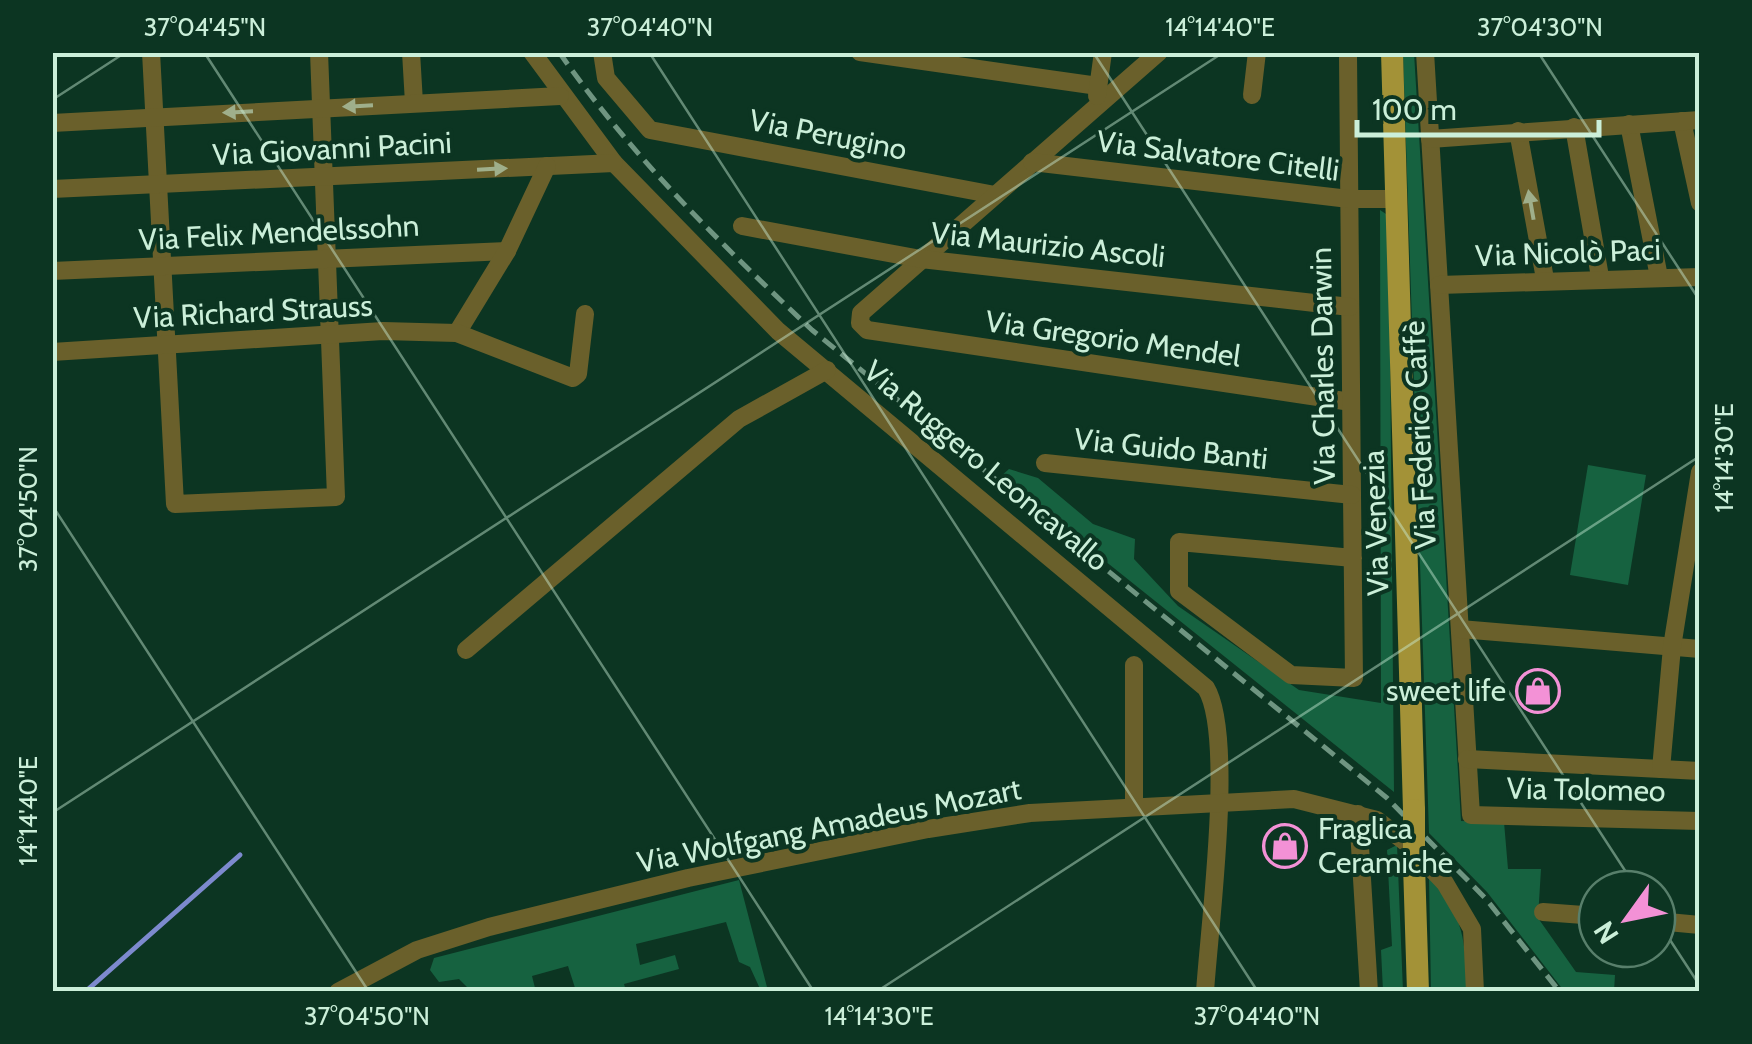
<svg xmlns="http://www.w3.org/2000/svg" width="1752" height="1044" font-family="Cabin,sans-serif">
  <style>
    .green { fill: #166240 }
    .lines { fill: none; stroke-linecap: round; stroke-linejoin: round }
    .stream { stroke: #7d8ace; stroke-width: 5 }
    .minor { stroke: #6a602b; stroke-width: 18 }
    .major { stroke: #a39237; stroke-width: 22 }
    .rail { stroke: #6f9581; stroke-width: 5; stroke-dasharray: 15 8; stroke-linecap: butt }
    .major-bridge { stroke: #a39237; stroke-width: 22 }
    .oneway { fill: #9faf8b }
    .ticks { fill: none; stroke: #cbefd9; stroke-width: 2.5; stroke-opacity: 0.45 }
    .labels { text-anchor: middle; stroke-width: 8; stroke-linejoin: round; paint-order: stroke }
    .street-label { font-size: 30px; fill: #cbefd9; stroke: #0c3522 }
    .poi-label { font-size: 30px; fill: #cbefd9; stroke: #0c3522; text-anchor: end }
    .neatline { fill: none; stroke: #cbefd9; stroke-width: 4 }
    .ticks-label { font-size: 25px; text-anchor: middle; fill: #cbefd9 }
  </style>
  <rect width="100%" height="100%" fill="#0c3522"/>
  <g class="green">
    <path d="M1403 53H1414L1461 821 1504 822 1508 869H1541L1538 918 1576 972 1615 975 1614 991H1564L1487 892 1429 833Z"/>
    <path d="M1380 210 1386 214 1389 230 1394 792 1000 477 1009 469 1038 478 1093 524 1135 539 1134 559 1178 606 1299 690 1381 703Z"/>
    <path d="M1588 465 1646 475 1628 585 1570 575Z"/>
    <path d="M1397 845 1403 991H1383L1381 950 1392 946 1387 850Z"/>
    <path d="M1429 877C1465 917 1465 940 1467 991H1431Z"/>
    <path d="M739 880 768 991H761L750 967 739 962 726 922 636 944 640 965 675 955 679 969 624 984 626 991H576L568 966 532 976 536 992 471 991 459 979 439 982 430 970 434 958Z"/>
  </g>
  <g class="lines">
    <path class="stream" d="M85 992 240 855"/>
    <g class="minor">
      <path d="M151 52 175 504 336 497 319 52"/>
      <path d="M411 52 414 103"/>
      <path d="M532 52 614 163 778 331 1206 688C1235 736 1209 928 1205 992"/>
      <path d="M602 52 606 78 650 130 995 195"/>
      <path d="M860 52 1098 86"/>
      <path d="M1159 52 861 313 860 323 867 330 1351 402"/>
      <path d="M1348 52V55L1352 495 1354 678 1291 675 1179 591V542L1353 558"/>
      <path d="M1425 52 1471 815 1700 821"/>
      <path d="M1252 95 1257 52"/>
      <path d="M1097 96 1103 52"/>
      <path d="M1682 121 1700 203"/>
      <path d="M52 123 560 96"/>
      <path d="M1629 124 1659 277"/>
      <path d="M1574 127 1600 277"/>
      <path d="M1518 131 1545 279"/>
      <path d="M1430 139 1700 120"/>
      <path d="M1032 162 1349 199H1398"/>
      <path d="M52 189 614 163"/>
      <path d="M742 226 921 259 1350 307"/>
      <path d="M52 271 507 251"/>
      <path d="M1439 285 1700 277"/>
      <path d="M457 333 507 251 547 166"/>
      <path d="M52 352 383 331 457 333 573 378 578 374 585 314"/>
      <path d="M1045 463 1352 495"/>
      <path d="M1460 629 1700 649"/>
      <path d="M466 650 739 419 827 370"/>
      <path d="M1134 665V807"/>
      <path d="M1467 759 1700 771"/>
      <path d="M1661 769 1672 647 1700 472"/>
      <path d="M1358 814 1369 992"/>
      <path d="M1543 912 1597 916"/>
      <path d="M1657 921 1700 925"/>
      <path d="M338 992 417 950 489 927 688 878 928 829 1030 813 1294 799 1377 820 1409 845 1445 883 1472 929 1475 992"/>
    </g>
    <g class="major">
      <path d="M1392 52 1414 810"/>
      <path d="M1414 865 1418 992"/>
    </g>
    <path class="rail" d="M559 52C631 156 721 244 812 330L1387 798 1486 899 1560 992"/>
    <path class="major-bridge" d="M1414 865V810"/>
  </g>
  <defs><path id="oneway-solid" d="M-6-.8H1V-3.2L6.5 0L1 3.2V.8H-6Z" transform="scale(2.5)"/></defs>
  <g class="oneway">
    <use href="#oneway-solid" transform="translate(358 106) rotate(177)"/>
    <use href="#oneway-solid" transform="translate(238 112) rotate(177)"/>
    <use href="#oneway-solid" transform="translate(492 169) rotate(-3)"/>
    <use href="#oneway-solid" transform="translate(1531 205) rotate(-100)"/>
  </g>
  <path class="ticks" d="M204 52 814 992M649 52 1258 992M1093 52 1637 889M1538 52 1700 301M52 100 126 52M52 505 369 992M52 813 1224 52M1657 920 1700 986M876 992 1700 456"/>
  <defs>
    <g id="shop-ring" transform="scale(2.25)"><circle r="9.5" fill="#0c3522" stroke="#f391d6" stroke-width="1.5"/><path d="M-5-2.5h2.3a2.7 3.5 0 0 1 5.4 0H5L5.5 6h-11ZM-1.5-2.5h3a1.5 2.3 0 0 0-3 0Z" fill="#f391d6"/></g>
  </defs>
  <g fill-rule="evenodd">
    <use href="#shop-ring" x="1538" y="691"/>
    <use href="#shop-ring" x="1285" y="846"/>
  </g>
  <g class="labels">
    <g class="street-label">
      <text transform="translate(828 135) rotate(11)" y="10">Via Perugino</text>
      <text transform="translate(332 149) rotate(-3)" y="10">Via Giovanni Pacini</text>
      <text transform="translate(1218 156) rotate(7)" y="10">Via Salvatore Citelli</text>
      <text transform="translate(279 233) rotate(-3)" y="10">Via Felix Mendelssohn</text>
      <text transform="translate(1048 245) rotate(6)" y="10">Via Maurizio Ascoli</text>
      <text transform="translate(1568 253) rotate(-2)" y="10">Via Nicolò Paci</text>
      <text transform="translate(253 312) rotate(-3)" y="10">Via Richard Strauss</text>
      <text transform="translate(1113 339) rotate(8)" y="10">Via Gregorio Mendel</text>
      <text transform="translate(1323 366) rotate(-91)" y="10">Via Charles Darwin</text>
      <text transform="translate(1420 435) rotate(-93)" y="10">Via Federico Caffè</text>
      <text transform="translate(1171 449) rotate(6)" y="10">Via Guido Banti</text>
      <text transform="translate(986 466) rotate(40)" y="10">Via Ruggero Leoncavallo</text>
      <text transform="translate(1376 523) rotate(-92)" y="10">Via Venezia</text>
      <text transform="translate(1586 790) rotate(1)" y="10">Via Tolomeo</text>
      <text transform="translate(829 826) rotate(-11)" y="10">Via Wolfgang Amadeus Mozart</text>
    </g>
    <g class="poi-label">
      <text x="1506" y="701">sweet life</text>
      <text x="1318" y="839" text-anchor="start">Fraglica<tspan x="1318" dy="34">Ceramiche</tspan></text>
    </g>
  </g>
  <rect width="1752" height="1044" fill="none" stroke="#0c3522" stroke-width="110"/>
  <g transform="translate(1627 919) rotate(237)"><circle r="48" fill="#0c3522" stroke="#587f6b" stroke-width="2.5"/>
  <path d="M0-8L18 38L0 25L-18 38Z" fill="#f391d6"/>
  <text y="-15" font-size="28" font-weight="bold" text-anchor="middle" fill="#cbefd9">N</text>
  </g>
  <path d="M1357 120v15h242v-15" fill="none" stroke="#cbefd9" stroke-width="5"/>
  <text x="1372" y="120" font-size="30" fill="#cbefd9" stroke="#0c3522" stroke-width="8" paint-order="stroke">100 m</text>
  <rect x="55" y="55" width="1642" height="934" class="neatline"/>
  <g class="ticks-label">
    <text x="205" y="36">37°04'45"N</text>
    <text x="650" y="36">37°04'40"N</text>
    <text x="1220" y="36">14°14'40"E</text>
    <text x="1540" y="36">37°04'30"N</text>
    <text transform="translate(1724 458) rotate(-90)" y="9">14°14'30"E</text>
    <text transform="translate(28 509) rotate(-90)" y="9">37°04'50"N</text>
    <text transform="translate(28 811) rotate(-90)" y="9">14°14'40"E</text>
    <text x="367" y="1025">37°04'50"N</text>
    <text x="879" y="1025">14°14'30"E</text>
    <text x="1257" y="1025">37°04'40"N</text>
  </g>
</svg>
